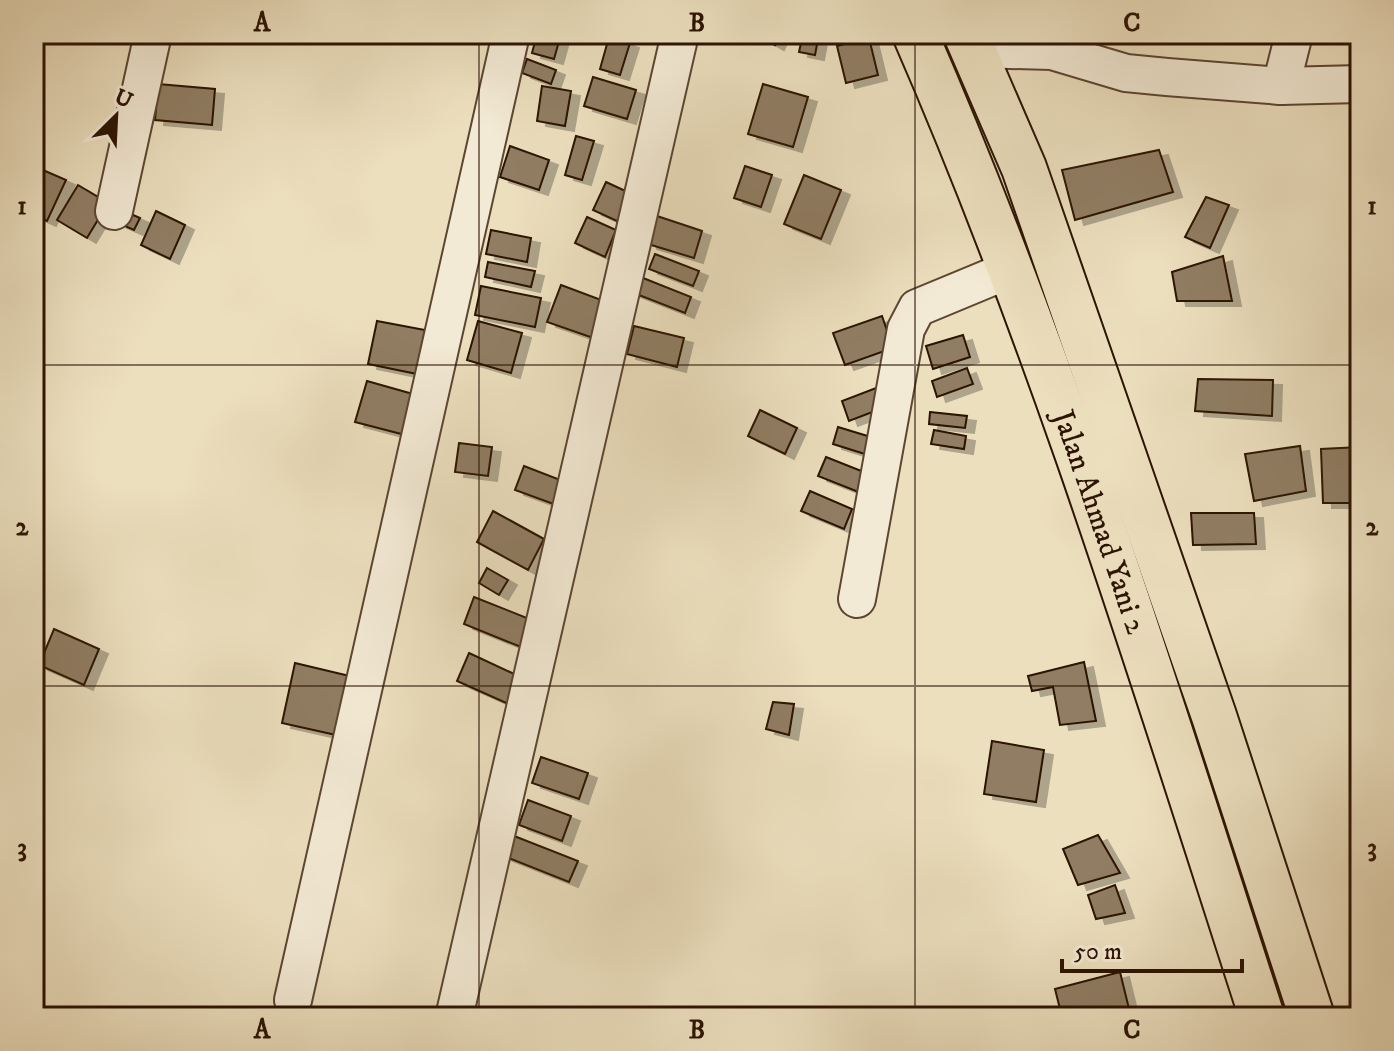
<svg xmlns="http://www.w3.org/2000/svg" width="1394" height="1051" font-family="'IM FELL DW Pica',serif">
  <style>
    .building { fill: #907d64; stroke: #2c1303; stroke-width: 2; filter: url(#shadow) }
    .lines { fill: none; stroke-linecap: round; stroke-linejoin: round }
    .minor-casing { stroke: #5c4632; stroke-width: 40 }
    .highway-casing { stroke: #2c1303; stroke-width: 48 }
    .minor { stroke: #f3ead5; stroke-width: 36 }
    .highway { stroke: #ecdfbe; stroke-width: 44 }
    .grid { fill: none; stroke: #2c1303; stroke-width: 2; stroke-opacity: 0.55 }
    .labels { text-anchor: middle; stroke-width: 6; stroke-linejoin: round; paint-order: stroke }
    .street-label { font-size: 30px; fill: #2c1303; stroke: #f3ead5 }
    .neatline { fill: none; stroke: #2c1303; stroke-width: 3 }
    .grid-label { font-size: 26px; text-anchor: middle; font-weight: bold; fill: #2c1303 }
  </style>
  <defs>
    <filter id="shadow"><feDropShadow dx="9" dy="5" stdDeviation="0" flood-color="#0004"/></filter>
  </defs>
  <rect width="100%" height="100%" fill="#ecdfbe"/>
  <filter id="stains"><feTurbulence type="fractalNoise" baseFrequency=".0025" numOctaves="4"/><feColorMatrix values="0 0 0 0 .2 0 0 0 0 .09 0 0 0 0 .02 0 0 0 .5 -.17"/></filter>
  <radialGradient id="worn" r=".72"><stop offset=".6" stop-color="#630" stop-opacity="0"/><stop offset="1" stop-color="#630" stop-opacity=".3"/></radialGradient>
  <g class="building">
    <path d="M537 34H561L554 59 532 53Z"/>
    <path d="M755 34H780L775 45Z"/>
    <path d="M803 34H819L815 55 799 52Z"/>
    <path d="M609 37 630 43 620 75 600 69Z"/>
    <path d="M869 38 878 75 846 83 837 46Z"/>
    <path d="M527 59 556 70 551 84 522 73Z"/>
    <path d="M593 77 636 90 627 119 584 106Z"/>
    <path d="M158 84 215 89 212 125 155 120Z"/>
    <path d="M763 84 808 97 793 147 748 134Z"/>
    <path d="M542 86 571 91 565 126 537 121Z"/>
    <path d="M576 136 594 141 582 180 565 175Z"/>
    <path d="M510 146 549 160 539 190 500 177Z"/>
    <path d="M1159 150 1173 192 1075 220 1062 170Z"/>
    <path d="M745 166 772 175 761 207 734 198Z"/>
    <path d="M36 167 66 180 47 221 34 215Z"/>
    <path d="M804 175 841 190 821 239 784 224Z"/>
    <path d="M606 182 632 194 619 222 593 210Z"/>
    <path d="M78 185 108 203 87 238 57 220Z"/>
    <path d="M1206 197 1229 205 1210 248 1185 237Z"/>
    <path d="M124 211 140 218 134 230 118 223Z"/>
    <path d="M156 211 185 225 170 259 141 245Z"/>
    <path d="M657 216 702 231 694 258 648 244Z"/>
    <path d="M587 217 616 230 605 257 575 243Z"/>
    <path d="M491 230 531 238 527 262 486 254Z"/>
    <path d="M655 254 699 271 693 286 649 269Z"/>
    <path d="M1223 256 1232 301H1177L1172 272Z"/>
    <path d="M488 262 535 271 531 287 485 277Z"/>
    <path d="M633 274 691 297 685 313 626 290Z"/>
    <path d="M561 285 612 304 599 340 547 322Z"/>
    <path d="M481 286 541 298 535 327 475 315Z"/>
    <path d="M882 316 893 348 845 365 833 333Z"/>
    <path d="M377 321 425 330 417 374 368 364Z"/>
    <path d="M478 321 522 333 511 373 467 360Z"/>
    <path d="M634 326 684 338 677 367 627 354Z"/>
    <path d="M963 335 970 357 933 369 926 346Z"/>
    <path d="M967 368 973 384 937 397 932 381Z"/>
    <path d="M1198 379 1273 380 1272 416 1195 411Z"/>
    <path d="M367 381 420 396 409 436 355 422Z"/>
    <path d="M876 388 883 408 849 421 842 401Z"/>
    <path d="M760 410 797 428 785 454 748 436Z"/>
    <path d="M930 412 967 416 965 428 929 424Z"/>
    <path d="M838 427 874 438 868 455 833 444Z"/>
    <path d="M934 430 966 436 964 449 931 444Z"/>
    <path d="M459 443 492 447 488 476 455 472Z"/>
    <path d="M1300 446 1306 491 1254 501 1245 454Z"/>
    <path d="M1360 447V503H1323L1321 449Z"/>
    <path d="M826 457 874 476 866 495 818 476Z"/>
    <path d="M524 466 568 483 559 506 515 490Z"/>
    <path d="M810 491 852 509 844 529 801 511Z"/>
    <path d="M493 511 544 539 528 570 477 542Z"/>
    <path d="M1191 513H1254L1256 544 1193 545Z"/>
    <path d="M487 568 508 580 499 595 479 583Z"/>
    <path d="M474 597 537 622 526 649 464 624Z"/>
    <path d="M54 629 99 649 84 685 39 665Z"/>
    <path d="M469 653 525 679 513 706 457 681Z"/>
    <path d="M1084 662 1096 721 1060 725 1053 687 1032 691 1028 676Z"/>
    <path d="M295 663 358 678 345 737 282 723Z"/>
    <path d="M773 702 794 704 789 735 766 729Z"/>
    <path d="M992 741 1044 750 1036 802 984 794Z"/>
    <path d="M541 757 588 773 579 799 532 783Z"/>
    <path d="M528 800 571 816 562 841 519 825Z"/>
    <path d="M509 834 578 861 569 882 501 855Z"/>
    <path d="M1098 835 1120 873 1078 885 1063 849Z"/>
    <path d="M1115 885 1125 913 1096 919 1088 895Z"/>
    <path d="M1120 972 1131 1017H1062L1055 989Z"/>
  </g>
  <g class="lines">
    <g class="minor-casing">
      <g id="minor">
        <path d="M972 49 1052 51 1126 73 1167 77 1281 86 1360 84"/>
        <path d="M1281 86 1294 34"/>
        <path d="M114 211 153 34"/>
        <path d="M857 599 906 329 917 308 1011 269"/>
        <path d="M293 1000 511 34"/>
        <path d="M455 1013 680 34"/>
      </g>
    </g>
    <g class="highway-casing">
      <g id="highway">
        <path id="s1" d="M915 34C1054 353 1155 686 1262 1017"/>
        <path d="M966 34 1024 168 1214 716 1312 1017"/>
      </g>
    </g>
    <use href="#minor" class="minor"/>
    <use href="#highway" class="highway"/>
  </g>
  <path class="grid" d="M479 34V1017M915 34V1017M34 365H1360M34 686H1360"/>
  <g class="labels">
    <g class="street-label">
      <text dy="10" stroke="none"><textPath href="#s1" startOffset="522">Jalan Ahmad Yani 2</textPath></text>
    </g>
  </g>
  <rect width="1394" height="1051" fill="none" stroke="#ecdfbe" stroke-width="88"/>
  <g transform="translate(116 116) rotate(24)" stroke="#f3ead5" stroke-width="6" paint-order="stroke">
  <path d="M0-6L14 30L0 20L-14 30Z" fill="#2c1303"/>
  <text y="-12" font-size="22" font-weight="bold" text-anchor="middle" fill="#2c1303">U</text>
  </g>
  <path d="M1062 959v12h180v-12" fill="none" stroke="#2c1303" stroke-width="4"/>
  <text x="1074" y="959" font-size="24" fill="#2c1303" stroke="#f3ead5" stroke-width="6" paint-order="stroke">50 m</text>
  <rect x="44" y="44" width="1306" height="963" class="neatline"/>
  <g class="grid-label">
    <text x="262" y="31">A</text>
    <text x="697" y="31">B</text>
    <text x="1132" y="31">C</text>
    <text x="22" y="214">1</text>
    <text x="1372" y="214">1</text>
    <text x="22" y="535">2</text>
    <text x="1372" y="535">2</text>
    <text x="22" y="856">3</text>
    <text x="1372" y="856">3</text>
    <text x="262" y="1038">A</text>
    <text x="697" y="1038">B</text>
    <text x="1132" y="1038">C</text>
  </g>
  <rect width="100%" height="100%" filter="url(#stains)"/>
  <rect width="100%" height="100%" fill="url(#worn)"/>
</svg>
